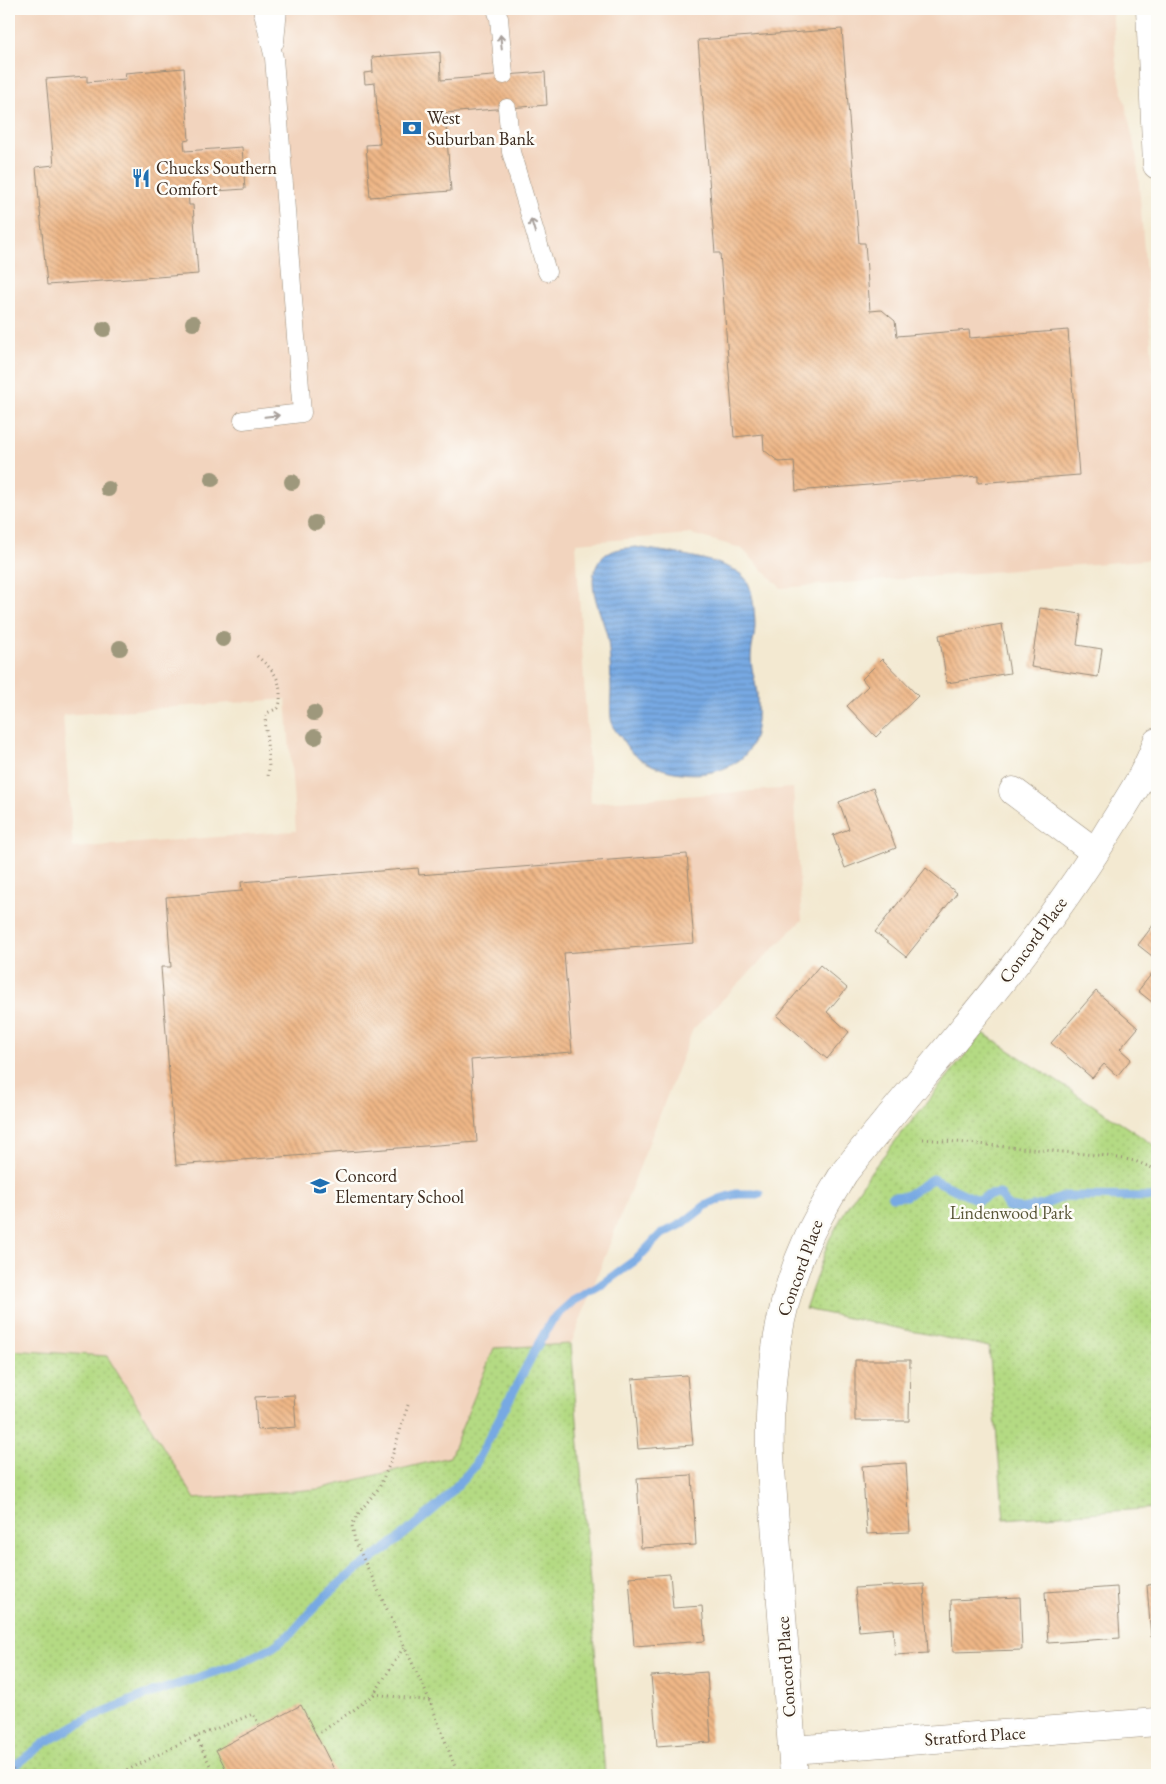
<svg xmlns="http://www.w3.org/2000/svg" width="1166" height="1784" font-family="'EB Garamond',serif">
  <style>
    .built { fill: #f2d4be; fill-rule: evenodd }
    .grass { fill: url(#grass-dots); stroke: #788250 }
    .water { fill: url(#water-rules); stroke: #596a80 }
    .lines { fill: none; stroke-linecap: round; stroke-linejoin: round }
    .stream { stroke: #77a9e3; stroke-width: 9 }
    .building { fill: url(#building-back-hatch) }
    .lane-casing { stroke: #978a78; stroke-width: 19 }
    .street-casing { stroke: #978a78; stroke-width: 29 }
    .path { stroke: #978a78; stroke-width: 3; stroke-dasharray: 1 4; stroke-linecap: butt }
    .lane { stroke: #fff; stroke-width: 18 }
    .street { stroke: #fff; stroke-width: 28 }
    .tree { fill: #9e987c }
    .oneway { stroke: #a79f9a }
    .labels { text-anchor: middle; stroke-width: 5; stroke-linejoin: round; paint-order: stroke }
    .poi-label { font-size: 18px; fill: #3b2a1e; stroke: #fdfcf7; text-anchor: start }
    .street-label { font-size: 18px; fill: #3b2a1e; stroke: #fdfcf7 }
    .park-label { font-size: 18px; fill: #595637; stroke: #fdfcf7 }
  </style>
  <defs>
    <pattern id="grass-dots" width="8" height="8" patternUnits="userSpaceOnUse" patternTransform="scale(1.25)"><rect width="8" height="8" fill="#b4da83"/><path d="M2 2h.1M6 6h.1" fill="none" stroke="#9cbb71" stroke-width="1.8" stroke-linecap="round"/></pattern>
    <pattern id="water-rules" width="6" height="5" patternUnits="userSpaceOnUse" patternTransform="scale(1.25)"><rect width="6" height="5" fill="#77a9e3"/><path d="M0 2.5h6" fill="none" stroke="#638ab7"/></pattern>
    <pattern id="building-back-hatch" width="6" height="6" patternUnits="userSpaceOnUse" patternTransform="scale(1.25)"><rect width="6" height="6" fill="#efb787"/><path d="M-1 5l2 2M0 0l6 6M5-1l2 2" fill="none" stroke="#c3956e"/></pattern>
  </defs>
  <rect width="100%" height="100%" fill="#fdfcf7"/>
  <filter id="ink" filterUnits="userSpaceOnUse"><feTurbulence type="fractalNoise" baseFrequency=".02" numOctaves="2"/><feDisplacementMap in="SourceGraphic" scale="10" xChannelSelector="R" yChannelSelector="G"/><feConvolveMatrix kernelMatrix="1 2 1 2 8 2 1 2 1" color-interpolation-filters="sRGB"/></filter>
  <filter id="wash" filterUnits="userSpaceOnUse"><feTurbulence type="fractalNoise" baseFrequency=".0096" numOctaves="4" result="noise"/><feDisplacementMap in="SourceGraphic" scale="20" xChannelSelector="R" yChannelSelector="G"/><feGaussianBlur stdDeviation="1.12" result="paint"/><feColorMatrix in="noise" values="0 0 0 0 0 0 0 0 0 0 0 0 0 0 0 0 0 1.4 0 .05"/><feComposite in="paint" operator="in"/></filter>
  <g filter="url(#wash)">
    <rect width="100%" height="100%" fill="#f3e9d1"/>
    <path class="built" d="M9 9H1112L1116 62 1137 158 1157 422V559L781 588 741 548 691 534 576 543 591 803 793 788 802 920 693 1029 571 1344 494 1348 450 1457 319 1489 195 1499 107 1356 9 1350ZM286 699 296 831 73 848 63 715Z"/>
    <g class="grass">
      <path d="M983 1033 1157 1147V1508L1004 1519 989 1347 805 1309 829 1240 849 1204 872 1170Z"/>
      <path d="M571 1344 605 1775H9V1350L107 1356 195 1499 319 1489 450 1457 494 1348Z"/>
    </g>
    <path class="water" d="M636 547C662 552 725 558 744 577 753 585 755 614 755 627 755 637 751 647 751 657 751 670 756 682 757 694 757 705 758 718 756 728 754 744 747 757 733 764 705 781 659 775 634 754 628 750 624 742 620 736 618 734 615 730 613 727 609 716 611 701 611 690 611 674 610 657 608 641 604 616 585 588 597 565 605 549 620 549 636 547Z"/>
    <g class="lines">
      <g class="stream">
        <path d="M892 1197 906 1196 932 1179C948 1185 962 1195 979 1200L989 1195 1000 1194 1008 1207 1022 1209 1043 1205 1066 1196 1157 1197"/>
        <path d="M9 1770 46 1742 89 1718 143 1696 236 1665 273 1647 293 1632 319 1602 348 1576 390 1546 440 1504 474 1467 535 1350 552 1320 573 1301 598 1287 637 1259 660 1235 682 1224 705 1206 720 1199 736 1194H759"/>
      </g>
    </g>
    <g id="blocks">
      <g class="building">
        <path d="M842 29 859 243H865L870 311 882 310 895 321 897 336 969 330 970 338 1068 330 1079 475 978 483V476L796 491 794 461 779 462 764 450 763 434 734 437 720 253H715L698 40Z"/>
        <path d="M440 52 441 80 545 72 547 105 445 113 451 191 370 197 366 145 380 144 375 83 365 84 364 73 373 72 372 57Z"/>
        <path d="M184 68 189 140 184 141 185 151 242 147 245 189 188 193 189 205H193L198 274 47 285 36 167 54 165 46 79 87 76V82L126 79 125 73Z"/>
        <path d="M1040 608 1081 614 1077 645 1102 649 1098 677 1031 667Z"/>
        <path d="M1002 624 1010 673 947 683 939 635Z"/>
        <path d="M882 659 918 696 876 737 847 706 868 686 862 679Z"/>
        <path d="M873 788 896 848 845 868 833 835 849 829 839 802Z"/>
        <path d="M687 854 694 943 564 953 572 1052 471 1060 477 1142 176 1165 161 967H171L166 897 242 891 241 882 418 868 419 875Z"/>
        <path d="M926 868 957 893 906 957 875 932Z"/>
        <path d="M1157 920V960L1138 945Z"/>
        <path d="M820 965 847 988 827 1012 849 1032 827 1059 777 1016Z"/>
        <path d="M1157 967V1006L1138 991Z"/>
        <path d="M1096 991 1138 1028 1120 1049 1131 1059 1117 1076 1104 1064 1092 1078 1051 1043Z"/>
        <path d="M855 1360H910L909 1421H855Z"/>
        <path d="M687 1375 693 1445 638 1449 632 1379Z"/>
        <path d="M294 1395 296 1427 257 1430 255 1397Z"/>
        <path d="M906 1463 910 1532 867 1534 862 1466Z"/>
        <path d="M692 1475 696 1545 641 1548 637 1478Z"/>
        <path d="M670 1574 673 1608 702 1606 705 1641 634 1646 629 1577Z"/>
        <path d="M924 1584 928 1653 895 1655 893 1628 859 1631 855 1588Z"/>
        <path d="M1157 1584V1637H1151L1147 1585Z"/>
        <path d="M1117 1587 1120 1638 1048 1643 1045 1592Z"/>
        <path d="M1020 1597 1022 1650 953 1652 951 1600Z"/>
        <path d="M707 1672 711 1742 657 1746 651 1676Z"/>
        <path d="M301 1705 337 1775H229L216 1750Z"/>
      </g>
    </g>
  </g>
  <g filter="url(#ink)">
    <use href="#blocks" fill-opacity="0" stroke="#978a78" stroke-width="1"/>
    <g class="lines">
      <g class="lane-casing">
        <g id="lane">
          <path d="M496 9 499 18 504 75"/>
          <path d="M275 42 278 9"/>
          <path d="M507 108 511 152 547 272"/>
          <path d="M243 420 302 413 274 58 262 9"/>
        </g>
      </g>
      <g class="street-casing">
        <g id="street">
          <path d="M1150 9 1157 165"/>
          <path d="M1013 791 1095 852"/>
          <path d="M792 1750 1157 1722"/>
          <path d="M794 1775 770 1456C768 1382 776 1308 807 1240 817 1217 831 1195 844 1173 933 1061 1031 957 1106 835 1123 807 1147 773 1157 742"/>
        </g>
      </g>
      <g class="path">
        <path d="M257 656C269 667 279 674 280 692 280 698 281 702 278 708L267 713 265 718 269 767 268 777"/>
        <path d="M923 1139 1107 1156 1135 1161 1157 1170"/>
        <path d="M408 1405 390 1463 379 1488 360 1511 352 1525 355 1541 430 1701 458 1775"/>
        <path d="M374 1694 430 1701"/>
        <path d="M316 1735 355 1709 374 1694 404 1647"/>
        <path d="M196 1737 215 1775"/>
        <path d="M9 1766 18 1775"/>
        <path d="M118 1775 183 1742 253 1714 260 1726"/>
      </g>
      <use href="#lane" class="lane"/>
      <use href="#street" class="street"/>
    </g>
    <g class="tree">
      <circle cx="193" cy="323" r="8"/>
      <circle cx="104" cy="329" r="8"/>
      <circle cx="212" cy="479" r="8"/>
      <circle cx="292" cy="482" r="8"/>
      <circle cx="108" cy="489" r="8"/>
      <circle cx="315" cy="523" r="8"/>
      <circle cx="223" cy="639" r="8"/>
      <circle cx="120" cy="648" r="8"/>
      <circle cx="314" cy="713" r="8"/>
      <circle cx="315" cy="737" r="8"/>
    </g>
    <defs><path id="oneway-shaft" d="M-6 0H5M1.5-3L5.5 0L1.5 3" fill="none" stroke-width="1.6" stroke-linecap="round" stroke-linejoin="round" transform="scale(1.25)"/></defs>
    <g class="oneway">
      <use href="#oneway-shaft" transform="translate(501 42) rotate(-96)"/>
      <use href="#oneway-shaft" transform="translate(533 226) rotate(-107)"/>
      <use href="#oneway-shaft" transform="translate(272 416) rotate(-6)"/>
    </g>
  </g>
  <defs>
    <g id="bank-bare" transform="scale(1.5)"><path d="M-6-4H6V4H-6ZM0-2.3a2.3 2.3 0 1 0 0 4.6a2.3 2.3 0 1 0 0-4.6Z" fill="#1f6fb2" stroke="#fdfcf7" stroke-width="2.5" paint-order="stroke"/></g>
    <g id="restaurant-bare" transform="scale(1.5)"><path d="M-5-6h1v4h1v-4h1v4h1v-4h1v5L-1.5 .5V6h-2V.5L-5-1ZM5-6V6H3V1.5H1.5Q1.5-4 5-6Z" fill="#1f6fb2" stroke="#fdfcf7" stroke-width="2.5" paint-order="stroke"/></g>
    <g id="school-bare" transform="scale(1.5)"><path d="M0-5L7-2L0 1L-7-2ZM-4 1L0 2.5L4 1V4Q0 6-4 4Z" fill="#1f6fb2" stroke="#fdfcf7" stroke-width="2.5" paint-order="stroke"/></g>
  </defs>
  <g fill-rule="evenodd">
    <use href="#bank-bare" x="412" y="128"/>
    <use href="#restaurant-bare" x="141" y="178"/>
    <use href="#school-bare" x="320" y="1186"/>
  </g>
  <g class="labels">
    <g class="poi-label">
      <text x="427" y="124">West<tspan x="427" dy="21">Suburban Bank</tspan></text>
      <text x="156" y="174">Chucks Southern<tspan x="156" dy="21">Comfort</tspan></text>
      <text x="335" y="1182">Concord<tspan x="335" dy="21">Elementary School</tspan></text>
    </g>
    <g class="street-label">
      <text transform="translate(1033 940) rotate(-54)" y="6">Concord Place</text>
      <text transform="translate(800 1268) rotate(-70)" y="6">Concord Place</text>
      <text transform="translate(786 1667) rotate(-94)" y="6">Concord Place</text>
      <text transform="translate(975 1736) rotate(-4)" y="6">Stratford Place</text>
    </g>
    <g class="park-label">
      <text x="1011" y="1219">Lindenwood Park</text>
    </g>
  </g>
  <rect width="1166" height="1784" fill="none" stroke="#fdfcf7" stroke-width="30"/>
</svg>
